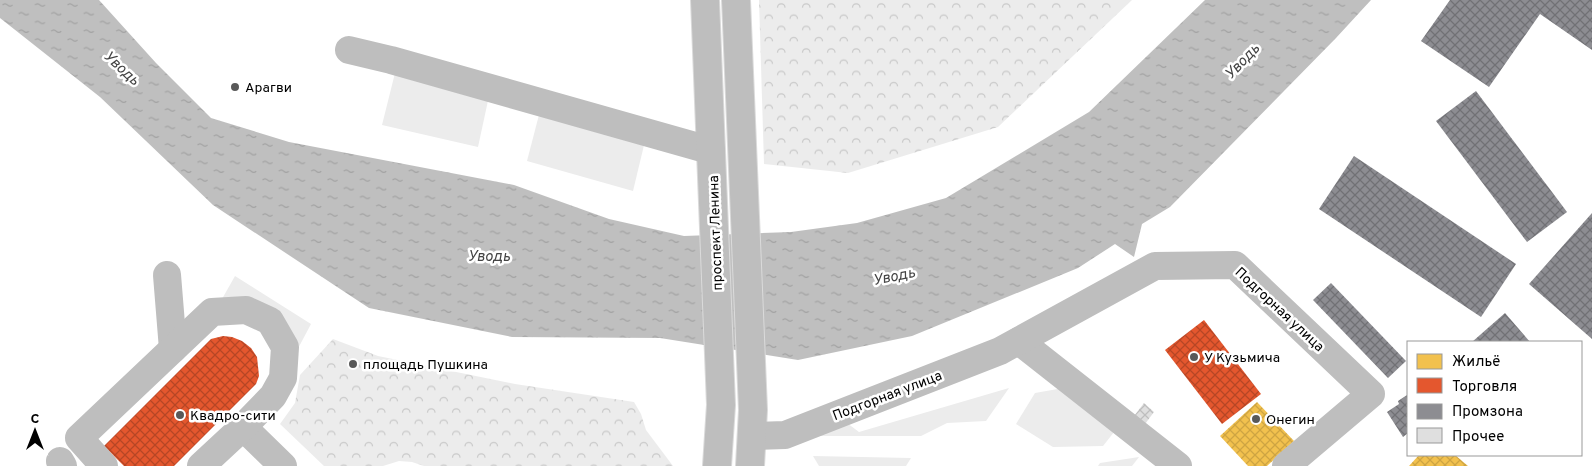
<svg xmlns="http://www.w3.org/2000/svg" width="1592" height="466" font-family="Overpass,sans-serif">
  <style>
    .grass { fill: #ececec }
    .park { fill: url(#park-crowns) }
    .water { fill: url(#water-ripples) }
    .homes { fill: url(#homes-cross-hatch) }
    .shops { fill: url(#shops-cross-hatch) }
    .industry { fill: url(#industry-cross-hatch) }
    .building { fill: url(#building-cross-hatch) }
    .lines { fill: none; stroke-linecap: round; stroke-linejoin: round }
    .highway-casing { stroke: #dbdbdb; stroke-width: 30 }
    .minor { stroke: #bebebe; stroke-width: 28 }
    .highway { stroke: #bebebe; stroke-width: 28 }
    .poi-dot { fill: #595959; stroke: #fff; stroke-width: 2 }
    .labels { text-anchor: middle; stroke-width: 5; stroke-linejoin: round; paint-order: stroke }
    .poi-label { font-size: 14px; fill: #000; stroke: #fff; text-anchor: start }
    .street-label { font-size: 14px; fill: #000; stroke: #fff }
    .water-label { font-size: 15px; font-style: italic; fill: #444; stroke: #fff }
  </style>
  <defs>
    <pattern id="park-crowns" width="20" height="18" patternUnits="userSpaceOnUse" patternTransform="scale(1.25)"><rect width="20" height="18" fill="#ececec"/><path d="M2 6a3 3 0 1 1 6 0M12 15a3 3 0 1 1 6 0" fill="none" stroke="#c9c9c9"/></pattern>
    <pattern id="water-ripples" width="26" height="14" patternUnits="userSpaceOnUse" patternTransform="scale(1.25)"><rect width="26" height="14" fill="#bfbfbf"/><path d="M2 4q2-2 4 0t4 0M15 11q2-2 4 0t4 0" fill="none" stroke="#a2a2a2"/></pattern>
    <pattern id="homes-cross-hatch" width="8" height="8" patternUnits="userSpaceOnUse" patternTransform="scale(1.25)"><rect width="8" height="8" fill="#f2c14e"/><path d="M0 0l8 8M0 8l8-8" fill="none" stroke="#cea442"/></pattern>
    <pattern id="shops-cross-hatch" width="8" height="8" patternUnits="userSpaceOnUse" patternTransform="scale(1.25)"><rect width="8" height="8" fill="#e4572e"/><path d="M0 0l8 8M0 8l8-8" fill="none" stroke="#b64625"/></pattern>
    <pattern id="industry-cross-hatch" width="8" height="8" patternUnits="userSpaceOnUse" patternTransform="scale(1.25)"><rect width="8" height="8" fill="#8d8d92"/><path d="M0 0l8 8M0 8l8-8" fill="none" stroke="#717175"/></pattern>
    <pattern id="building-cross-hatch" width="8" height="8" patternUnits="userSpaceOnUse" patternTransform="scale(1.25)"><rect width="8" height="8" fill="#dfdfdf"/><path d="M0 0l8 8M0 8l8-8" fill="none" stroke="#bebebe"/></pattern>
  </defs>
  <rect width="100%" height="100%" fill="#fff"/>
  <g class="grass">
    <path d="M396 69 489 96 478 147 382 125Z"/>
    <path d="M540 111 645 141 633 191 527 161Z"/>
    <path d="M235 276 311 324 294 356 222 299Z"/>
    <path d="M1069 387 1118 427 1103 446 1053 447 1016 424 1035 393Z"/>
    <path d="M1009 388 986 421 947 423 921 436H817L847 423 859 432Z"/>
    <path d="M813 456 911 458 906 466H819Z"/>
    <path d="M1139 457 1132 466H1098L1100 463Z"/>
  </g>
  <g class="park">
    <path d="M759 0H1132L998 127 848 173 764 164Z"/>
    <path d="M333 339 378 356 515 384 634 402 641 414 646 430 673 466H424L412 462 399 461 383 466H324L280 424 295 403 300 375Z"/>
  </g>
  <path class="water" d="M0 0H99L156 63 211 118 289 142 514 185 609 219 684 236 791 232 857 223 946 198 1089 112 1205 0H1371L1336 38 1170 207 1142 224 1134 257 1115 244 1078 268 912 336 798 360 660 338 512 337 369 308 213 205 100 97 0 18Z"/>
  <g class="homes">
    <path d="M1257 402 1294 441 1267 466H1248L1220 436Z"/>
    <path d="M1419 455H1455L1468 466H1409Z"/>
  </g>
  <g class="shops">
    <path d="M1204 320 1261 394 1222 424 1165 350Z"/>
    <path d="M223 336 232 337 242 341 251 348 257 357 259 376 256 384 174 466H124L104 446 211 339Z"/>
  </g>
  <g class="industry">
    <path d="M1450 0H1592V50L1540 14 1489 87 1421 41Z"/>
    <path d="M1476 91 1567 212 1527 242 1436 121Z"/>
    <path d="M1354 156 1516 264 1481 317 1319 209Z"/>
    <path d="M1592 213V339L1529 284Z"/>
    <path d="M1331 283 1406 361 1388 378 1313 300Z"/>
    <path d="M1505 313 1530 342H1472Z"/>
    <path d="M1407 395 1408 398V433L1403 437 1387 412 1399 404 1398 401Z"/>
  </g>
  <path class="building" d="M1144 403 1154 412 1145 424 1134 416Z"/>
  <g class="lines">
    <g class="highway-casing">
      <g id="highway">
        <path d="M705 0 721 405 717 466"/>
        <path d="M736 0 753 410 750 466"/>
      </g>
    </g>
    <g class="minor">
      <path d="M349 50 391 60 702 148 711 149"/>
      <path d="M167 275 173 349"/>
      <path d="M1019 341 1178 466"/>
      <path d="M243 427 283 466"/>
      <path d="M752 436 785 435 1000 351 1155 266 1235 265 1371 394 1286 466"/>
      <path d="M60 461 63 466"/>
      <path d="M104 466 79 438 212 312 246 310 270 321 285 347 283 378 273 396 243 427 201 466"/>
    </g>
    <use href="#highway" class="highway"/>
  </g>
  <g class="poi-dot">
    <circle cx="235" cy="87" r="5"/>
    <circle cx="1194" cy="357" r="5"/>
    <circle cx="353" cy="364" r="5"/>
    <circle cx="180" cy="415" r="5"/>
    <circle cx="1256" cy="419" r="5"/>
  </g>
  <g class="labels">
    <g class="poi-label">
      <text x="245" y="92">Арагви</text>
      <text x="1204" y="362">У Кузьмича</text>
      <text x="363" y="369">площадь Пушкина</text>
      <text x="190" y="420">Квадро-сити</text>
      <text x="1266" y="424">Онегин</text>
    </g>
    <g class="street-label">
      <text transform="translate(715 233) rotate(-92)" y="5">проспект Ленина</text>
      <text transform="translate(1280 309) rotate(43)" y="5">Подгорная улица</text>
      <text transform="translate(887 395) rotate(-21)" y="5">Подгорная улица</text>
    </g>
    <g class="water-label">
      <text transform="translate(1242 61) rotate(-46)" y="5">Уводь</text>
      <text transform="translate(122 68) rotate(43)" y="5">Уводь</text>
      <text x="489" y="261">Уводь</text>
      <text transform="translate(894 276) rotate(-11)" y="5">Уводь</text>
    </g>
  </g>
  <rect x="1407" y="341" width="175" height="115" fill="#ffffff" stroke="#999999"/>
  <rect x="1417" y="354" width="25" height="15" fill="#f2c14e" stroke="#999999"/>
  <text x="1452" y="366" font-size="15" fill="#000000">Жильё</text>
  <rect x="1417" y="378" width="25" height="15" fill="#e4572e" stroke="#999999"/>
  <text x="1452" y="391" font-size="15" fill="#000000">Торговля</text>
  <rect x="1417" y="404" width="25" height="15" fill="#8d8d92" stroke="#999999"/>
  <text x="1452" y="416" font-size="15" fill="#000000">Промзона</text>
  <rect x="1417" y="428" width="25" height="15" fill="#dfdfdf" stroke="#999999"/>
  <text x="1452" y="441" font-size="15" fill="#000000">Прочее</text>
  <g transform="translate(35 431)" stroke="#ffffff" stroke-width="4" paint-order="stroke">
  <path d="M0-4L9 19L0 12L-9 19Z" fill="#000000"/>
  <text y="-8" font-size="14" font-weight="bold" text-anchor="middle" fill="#000000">С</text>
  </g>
</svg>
